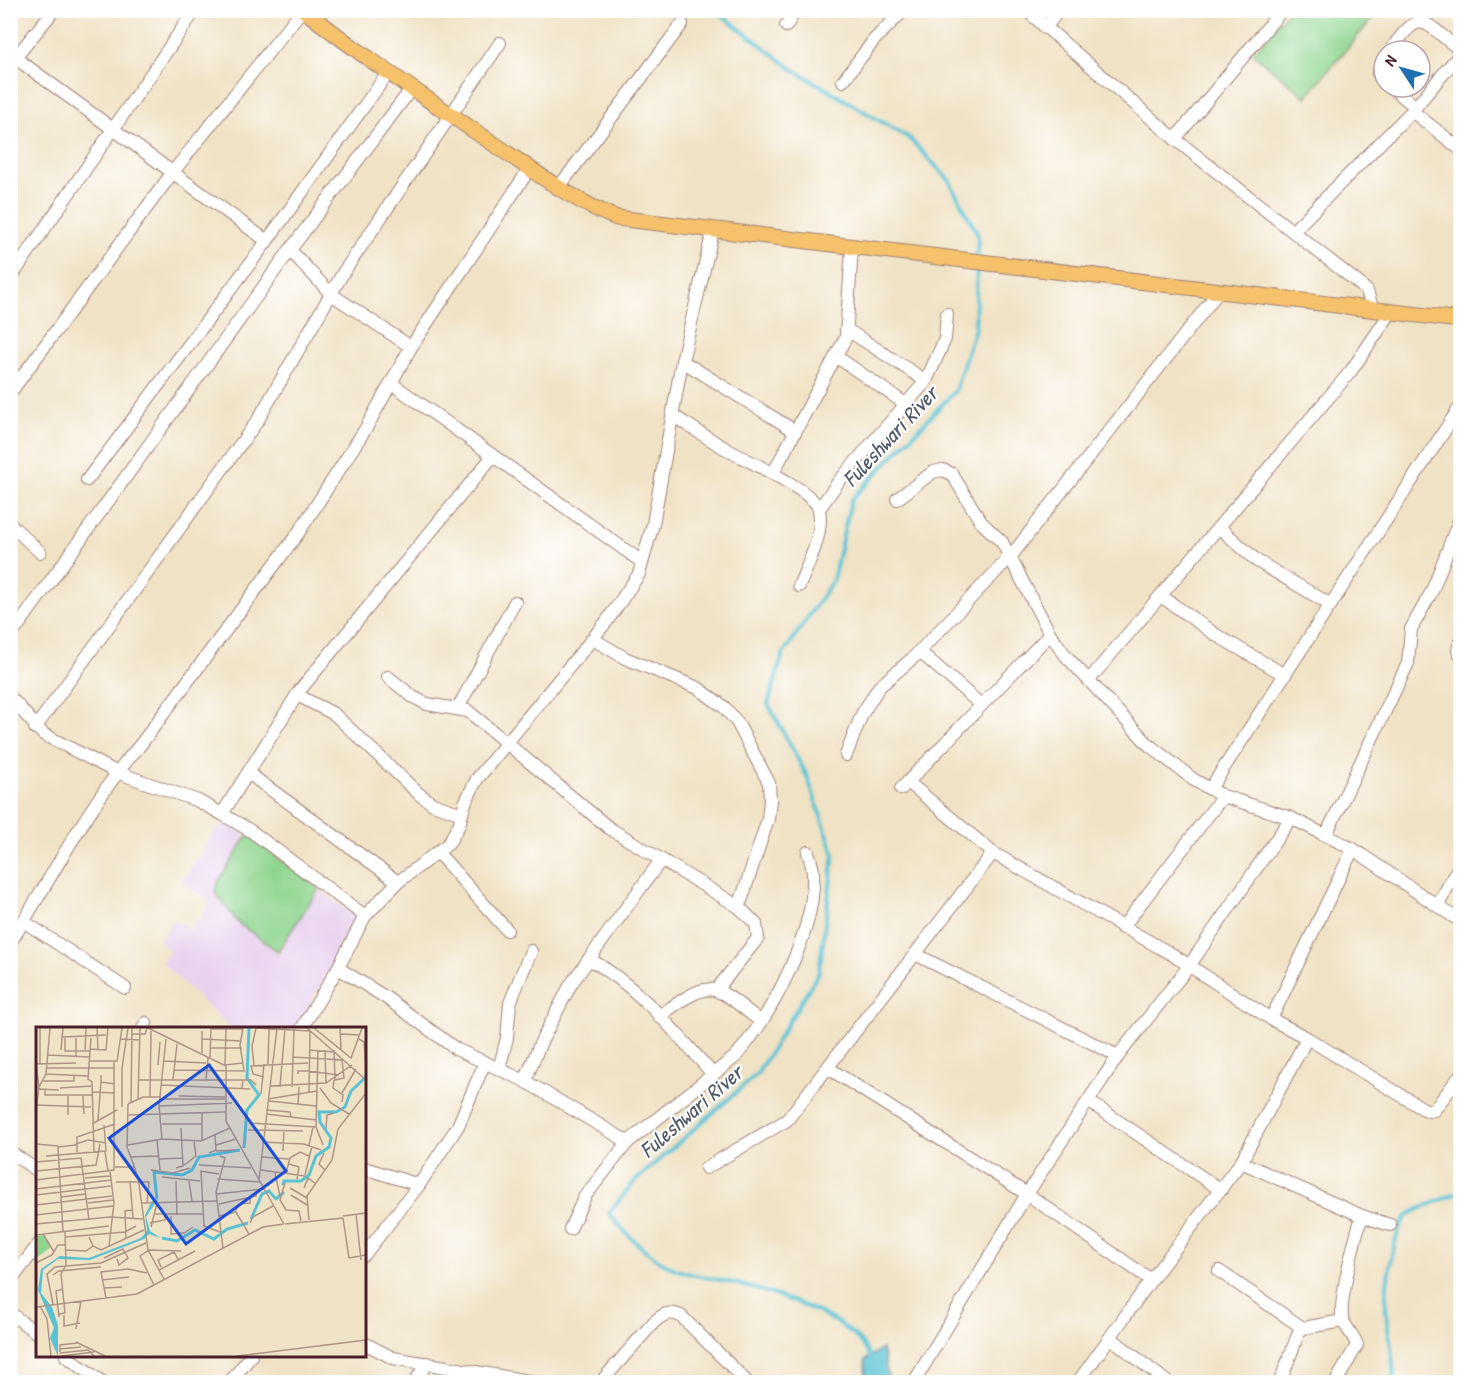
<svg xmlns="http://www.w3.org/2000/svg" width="1471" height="1393" font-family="'Patrick Hand',sans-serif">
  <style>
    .built { fill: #e8d2ee }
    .green { fill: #8fd58f; stroke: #6c7a5d; stroke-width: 1.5 }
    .water { fill: #58c2d4; stroke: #517080; stroke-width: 1.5 }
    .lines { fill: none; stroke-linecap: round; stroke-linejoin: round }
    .stream { stroke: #58c2d4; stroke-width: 4 }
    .minor-casing { stroke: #9d8078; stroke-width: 14 }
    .major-casing { stroke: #9d8078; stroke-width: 17 }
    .minor { stroke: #fff; stroke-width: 12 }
    .major { stroke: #f5c16b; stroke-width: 15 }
    .labels { text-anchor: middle; stroke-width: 4.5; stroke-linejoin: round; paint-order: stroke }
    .water-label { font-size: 22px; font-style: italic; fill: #4f5866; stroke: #fff }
    .inset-river { fill: none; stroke: #58c2d4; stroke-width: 3 }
    .inset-road { fill: none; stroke: #ae9487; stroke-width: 1.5 }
    .view { fill: #1d4ed8; fill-opacity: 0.15; stroke: #1d4ed8; stroke-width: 3 }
    .inset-edge { fill: none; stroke: #4a1f2b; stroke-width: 3 }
  </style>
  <rect width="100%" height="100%" fill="#fff"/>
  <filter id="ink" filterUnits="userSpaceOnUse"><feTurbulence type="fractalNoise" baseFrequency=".0167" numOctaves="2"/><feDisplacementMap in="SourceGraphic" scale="12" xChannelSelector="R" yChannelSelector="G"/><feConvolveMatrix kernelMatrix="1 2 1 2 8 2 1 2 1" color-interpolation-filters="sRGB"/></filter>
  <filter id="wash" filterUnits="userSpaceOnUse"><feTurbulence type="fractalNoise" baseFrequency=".008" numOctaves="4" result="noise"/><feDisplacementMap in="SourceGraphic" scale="24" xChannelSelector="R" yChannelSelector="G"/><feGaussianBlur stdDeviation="1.35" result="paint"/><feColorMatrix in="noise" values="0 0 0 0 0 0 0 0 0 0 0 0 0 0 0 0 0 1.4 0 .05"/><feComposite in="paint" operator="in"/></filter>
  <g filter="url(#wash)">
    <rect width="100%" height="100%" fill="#f0e2c4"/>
    <path class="built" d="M224 819 353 915 354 923 297 1028H230L161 962 170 951 158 941 174 919 190 930 211 902 181 882Z"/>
    <g class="green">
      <path d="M1288 11H1379L1306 97 1253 54Z"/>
      <path d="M248 835 319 889 278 951 239 924 215 892 218 882Z"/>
    </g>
    <path class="water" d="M882 1349 889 1382H866L865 1360Z"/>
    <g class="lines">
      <g class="stream">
        <path d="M715 10 794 70 909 138 949 180 978 235 977 256"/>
        <path d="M871 1359C855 1316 770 1292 729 1282 712 1278 692 1276 675 1269 650 1258 625 1234 609 1213L635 1181 757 1074 819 972 834 854 807 776 768 704 783 654 833 580 851 500 955 391 975 328 977 264"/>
        <path d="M1394 1382C1394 1358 1388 1334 1386 1309 1385 1288 1393 1232 1407 1216 1412 1210 1449 1198 1460 1191"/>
      </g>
    </g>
  </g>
  <g filter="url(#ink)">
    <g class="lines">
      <g class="minor-casing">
        <g id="minor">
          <path d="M1026 10 1175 139 1357 282 1367 291 1373 310"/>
          <path d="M786 26 796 10"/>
          <path d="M1045 28 1059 10"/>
          <path d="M1390 51C1422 6 1422 21 1460 50"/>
          <path d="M10 54 267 241"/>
          <path d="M1384 60 1378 74 1384 81"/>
          <path d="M11 63 54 10"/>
          <path d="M843 81 874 40 904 10"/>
          <path d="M1391 87 1416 107"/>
          <path d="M1412 111 1460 149"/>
          <path d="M1175 139 1282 10"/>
          <path d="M559 187 682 24"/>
          <path d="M1294 230 1412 111 1460 54"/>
          <path d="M290 250 331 294 411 347"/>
          <path d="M10 279 195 10"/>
          <path d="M846 329 926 381"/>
          <path d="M837 357 907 405"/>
          <path d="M682 361 795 431"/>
          <path d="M391 383 642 562"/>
          <path d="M10 393 173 172 302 10"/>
          <path d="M672 415C691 427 709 439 728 450 746 460 816 492 819 510 824 534 808 564 799 586"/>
          <path d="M773 473 846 337 852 247"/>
          <path d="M87 480 267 241 388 73"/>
          <path d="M897 499 933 472 943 470 952 474 981 522 1002 542 1050 634 1066 656 1149 745 1194 780 1223 796 1291 818 1353 849 1460 921"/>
          <path d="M819 509 839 481 926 381 945 339 947 314"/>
          <path d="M10 524 40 552"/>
          <path d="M1219 527 1257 561 1331 605"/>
          <path d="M1161 596 1216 635 1285 675"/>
          <path d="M10 637 290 250 412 88"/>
          <path d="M593 639 625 658 698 688 724 707 737 722 769 783 770 800 768 819 739 907"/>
          <path d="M1460 641 1458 650 1460 654"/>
          <path d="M919 651 980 704"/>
          <path d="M388 677 413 697 427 704 468 711 609 828 739 907 756 924 758 938 717 989"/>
          <path d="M1089 680 1351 371 1391 312"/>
          <path d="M297 695 334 714 419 794 433 804 462 814"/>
          <path d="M10 697 43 734 116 772 198 801 222 814 251 831 365 916"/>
          <path d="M458 708 515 602"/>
          <path d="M35 728 258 420 343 273 500 43"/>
          <path d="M846 755 862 714 879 687 914 657 1011 556 1219 291"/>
          <path d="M248 773 398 882"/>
          <path d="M908 782 993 853 1173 955 1271 1019 1307 1038 1422 1108 1429 1111 1434 1110 1460 1076"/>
          <path d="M901 789 1050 634"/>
          <path d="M1210 789 1460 407"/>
          <path d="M222 814 300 690 493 456"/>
          <path d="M1326 835 1408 663 1411 629 1432 591 1460 518"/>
          <path d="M438 853 507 930"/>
          <path d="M1438 905 1460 864"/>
          <path d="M23 921 125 988"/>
          <path d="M1122 928 1223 796"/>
          <path d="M10 943C53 876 88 804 141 744L299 532 366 428 411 347 530 168"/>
          <path d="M915 954 1118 1056"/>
          <path d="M589 959C638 986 675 1032 712 1073"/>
          <path d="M338 968 385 997 456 1049 525 1081 628 1142"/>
          <path d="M659 1016C712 979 710 981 760 1021"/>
          <path d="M1271 1019 1353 849"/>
          <path d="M143 1028 146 1023"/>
          <path d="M302 1028 338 968 365 916 398 882 448 844 459 825 465 803 477 779 607 621 639 574 653 524 682 361 713 231"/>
          <path d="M828 1068 1027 1194 1151 1280"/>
          <path d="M499 1069 507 1038 510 1003 531 951"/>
          <path d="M525 1081 540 1044 571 984 661 860"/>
          <path d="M1088 1101 1221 1190"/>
          <path d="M10 1152 38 1171"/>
          <path d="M1241 1162 1362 1216 1390 1225"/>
          <path d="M364 1168 419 1185"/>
          <path d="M706 1168 787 1120 993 853"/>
          <path d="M570 1229 585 1196 628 1142 735 1057C772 1015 816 931 813 874 813 867 810 859 808 852"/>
          <path d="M364 1255 419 1185 458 1126 485 1062"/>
          <path d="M1219 1271 1303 1328"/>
          <path d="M10 1282 38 1245"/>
          <path d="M10 1313 38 1334"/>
          <path d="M1112 1339 1167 1382"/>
          <path d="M364 1343 393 1358 535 1382"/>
          <path d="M66 1356 102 1382"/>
          <path d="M230 1382 251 1356"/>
          <path d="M415 1382 427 1363"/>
          <path d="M601 1382 654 1322C663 1314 669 1311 681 1316L747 1382"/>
          <path d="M914 1382 1027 1194 1088 1101 1118 1056 1189 966 1291 818"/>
          <path d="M1078 1382 1151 1280 1241 1162 1307 1038"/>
          <path d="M1280 1382 1299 1332 1303 1328 1343 1321"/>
          <path d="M1336 1382 1357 1345C1354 1336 1347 1329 1343 1321 1337 1305 1356 1235 1362 1216"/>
        </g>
      </g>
      <g class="major-casing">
        <path id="major" d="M304 10C363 57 426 98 488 140 529 167 570 200 617 218L1460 320"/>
      </g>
      <use href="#minor" class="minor"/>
      <use href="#major" class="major"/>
    </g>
  </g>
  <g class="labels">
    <g class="water-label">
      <text transform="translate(890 436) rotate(-47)" y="8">Fuleshwari River</text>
      <text transform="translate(691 1111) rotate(-41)" y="8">Fuleshwari River</text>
    </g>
  </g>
  <g transform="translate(36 1027)">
    <rect width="330" height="330" fill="#f0e2c4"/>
    <path d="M8 208 15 220 0 231V209Z" fill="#8fd58f"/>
    <path d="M122 172 110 190 114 204 125 211 113 207 108 212 54 233 22 232 7 243 5 266 16 280 22 298V329L14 311 18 301 2 263 5 242 24 229 53 231 105 211 111 204 109 188 116 174Z" fill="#58c2d4"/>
    <path class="inset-river" d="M208 121 211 83 223 68 211 51 213 1M247 158 248 154H265L273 148 280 129 293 120 295 111 284 95 283 85H300L309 80 315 64 330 50M121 172 118 145 146 148 156 143 163 130 204 123M215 192 226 167 233 164 240 172 248 165M126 211 141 214 159 203 178 212 191 202 212 196"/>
    <path class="inset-road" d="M4 1V37M61 1 62 23M112 1 190 39V94L248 197M220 1 274 4M271 1 330 53M278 1 315 31 326 1M304 1 305 22M176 2H207M190 2 189 38 207 36M96 7H109L111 1M305 7 324 8M26 10 70 8M29 11V24H54M55 11 52 52 56 55 58 125M85 12 103 13M166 12 205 14M323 12 328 15 330 40M175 21H206M54 22 70 23 72 1M25 23 27 1M273 23 297 25M289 23 290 56M298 23 299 53 308 51 306 33M49 24 50 1M166 26V4M12 28 53 30M40 30V11M174 30 175 1M257 30 307 33M53 34H81L86 1M128 34 170 36M0 37 40 36M232 37 233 1M0 38 3 60M122 38 124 15M218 38 216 19 220 1M11 41H78M138 43 208 44 204 18 207 1M10 47 52 49M262 47V44H272L303 48M65 48V55L79 57M228 50 217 47 215 39 272 36M103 53H207M137 53 141 17M170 53 172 31M298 53 297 61 307 68 306 75M7 54H38V49M125 58 214 62M234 59 290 56 316 38M244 60 249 1M256 60 258 2M24 61 55 59M206 61 207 53H215L220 58M284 61 295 76 313 87M2 62 23 63M9 62V68H56M56 65 79 66M273 66 274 4M306 66 320 42M225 67 228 37M47 69 48 87M143 69 189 70M114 70 115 4M102 72 104 1M125 72H189M232 72 281 64M233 74 280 79M95 76 96 1M92 77 91 120 102 150 112 223 123 243M92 77 107 70H125M0 78 55 80M262 78 263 60M123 79 196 76M86 80V41L92 1M230 83 254 85 255 91M0 84 3 60 10 47 14 1M166 86V114M230 87 280 93M32 88V69M91 88 189 85M62 93 65 55M213 96 280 100 287 118M56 97 81 83M126 97H166M280 100 282 23M290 102 291 88 298 86M212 103 267 104M126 112 123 79 130 12M121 113 124 143M226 115 268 117 285 123M0 117 22 119M40 117 52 113 70 116M92 118 126 112 165 114 194 101M180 118 200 112M273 118 277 100M180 124 200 123M247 124 248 105M41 125V110L79 97M69 125 72 144M173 126 180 123 179 108M288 126 283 137 289 143M10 129 70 124 68 98M184 129 189 131 180 165 187 221M95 130 122 129M225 130 253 132M123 132 146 131M0 135 45 131 53 193M253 137 263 140 261 152M163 138 215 141M147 139 160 129 158 114M79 140H98M140 141 147 139 145 101M115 143 137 146 154 141M225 143 269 149M0 144 60 138 64 117M164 144 183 147M165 144 168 199 184 205M239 146 244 169M250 146 254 131 264 125 273 129M269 148 276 119M126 150 164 154M49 151 74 149M181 152 224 155M0 153 78 143V35M223 153 241 1M94 154 97 191M140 154 141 188M153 154 156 174M80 155H113L111 175M249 156 244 173 250 183 263 184 265 194M254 161 271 171M268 161 272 151 280 157M0 162 75 153M180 167 228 162M0 168 75 159M255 168 271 178M25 170 50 167M52 176 77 173M106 176 182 174M183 177 220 169 221 165M0 178 76 169M199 185 203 177 214 176V170M119 187H167M320 187 325 233M0 188 77 179M135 189V207L148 206 157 200M183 189 200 185 213 207M307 189 330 186M307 191 313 231 330 228M273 193 271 169 296 133 302 102 330 66M114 196 129 193V188M214 196 217 190 237 179M0 197 74 190 107 192M249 197 307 191M115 200 121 176M27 204 22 120 40 118M7 207 18 225M0 208 73 199M30 210 89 205 100 199M53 210 57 219 65 223 108 203M90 212 89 184 97 183M73 219 78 176 74 144M29 223 50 224 57 219M68 231 87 222 92 231 83 238 81 232M0 236 16 228 22 218H29M125 240 122 233 138 225 142 232M17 248 23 244 65 240M128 252 123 243 159 224M66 253 93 250M118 258 104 229 113 223 145 224M68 261 86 260M70 271 65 245 92 242 111 246M17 277 11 247 19 240 65 236 110 216M4 279 11 292 15 329M0 280 101 267 227 200 248 197M23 287 29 286 25 247 30 238 29 204M28 288V299L44 296M23 290 20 264 27 262M40 302 45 274M40 315 69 329M23 322 45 320M24 325V318L41 316M24 326 52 323 58 329M25 329 58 325M201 329 330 313"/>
    <path class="view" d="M173 38 250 144 150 217 73 111Z"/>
    <rect width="330" height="330" class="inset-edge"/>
  </g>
  <rect width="1471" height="1393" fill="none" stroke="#fff" stroke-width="36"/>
  <g transform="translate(1402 69) rotate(306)"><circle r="28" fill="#ffffff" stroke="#b7a5aa" stroke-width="1.5"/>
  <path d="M0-4.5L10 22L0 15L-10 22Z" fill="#1f6fb2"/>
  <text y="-9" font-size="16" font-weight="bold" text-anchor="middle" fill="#4a1f2b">N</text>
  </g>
</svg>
